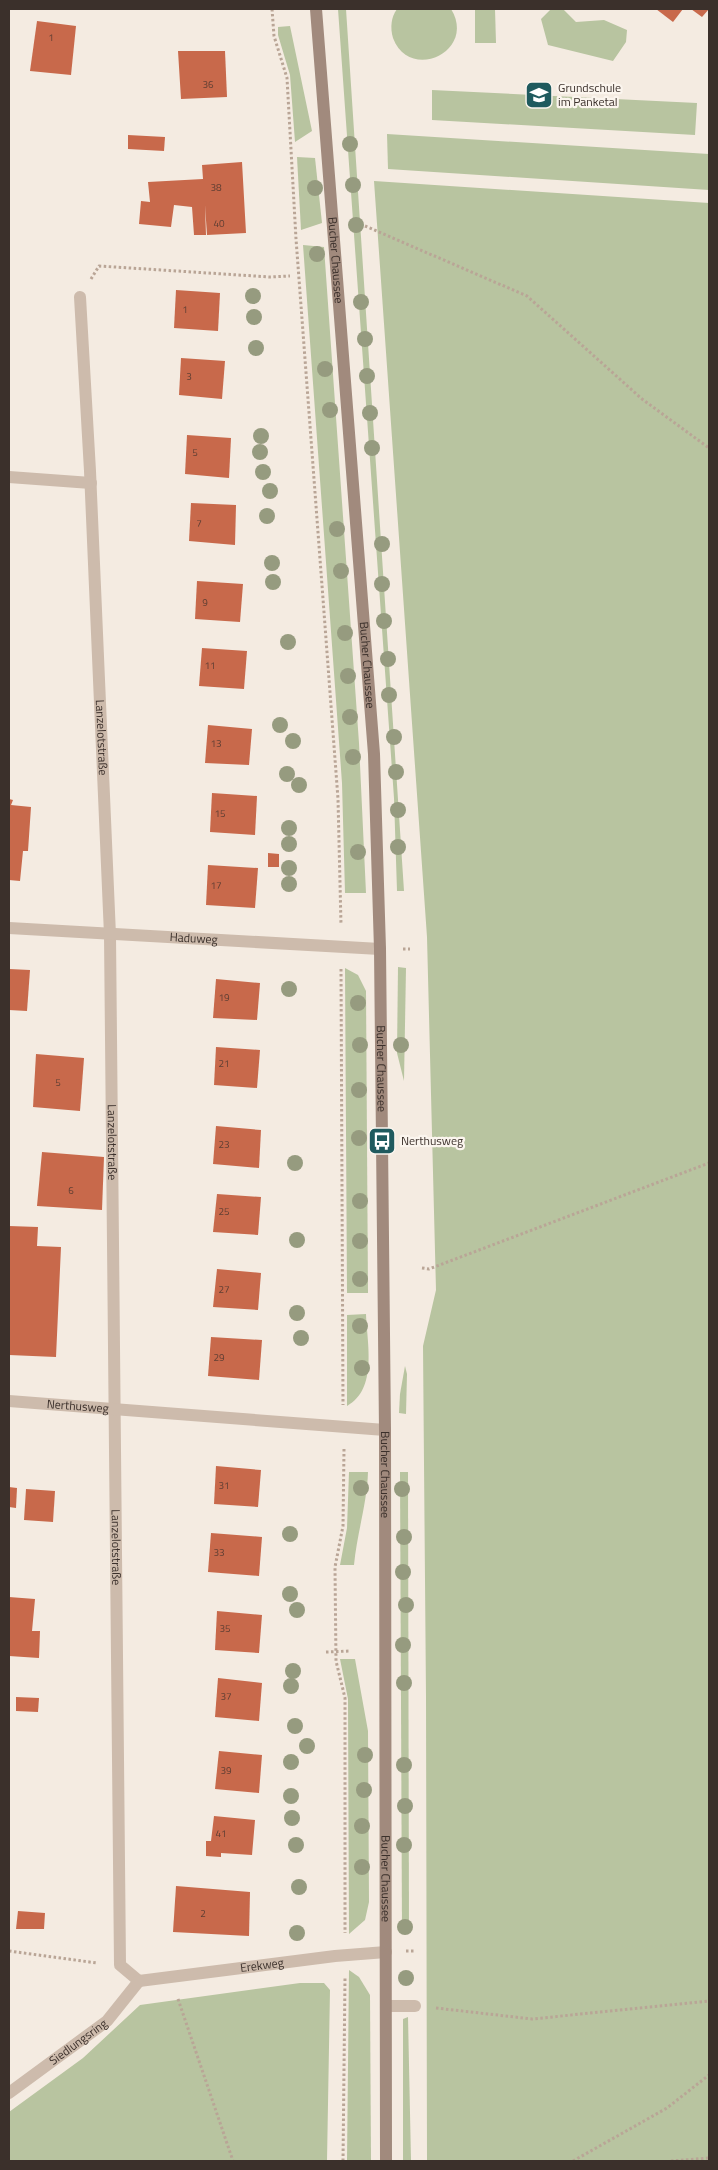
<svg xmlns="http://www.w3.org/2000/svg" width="718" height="2170" font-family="'Titillium Web',sans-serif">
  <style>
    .green { fill: #b8c4a0 }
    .building { fill: #c8694b }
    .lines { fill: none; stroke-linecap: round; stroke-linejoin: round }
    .path { stroke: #b9a596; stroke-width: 3; stroke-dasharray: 2.5 2.5; stroke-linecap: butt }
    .lane { stroke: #cdbbac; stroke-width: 12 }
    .street { stroke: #cdbbac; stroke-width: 12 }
    .secondary { stroke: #a18a7d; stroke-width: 12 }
    .tree { fill: #969b7f }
    .labels { text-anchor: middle; stroke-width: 4.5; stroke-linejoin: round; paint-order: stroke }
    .number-label { font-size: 10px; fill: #5e3e33 }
    .poi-label { font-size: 12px; fill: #3b302b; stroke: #fbf5ee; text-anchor: start }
    .street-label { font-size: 12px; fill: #3b302b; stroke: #fbf5ee }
  </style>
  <rect width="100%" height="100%" fill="#f4ebe1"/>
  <g class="green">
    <path d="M338 9H346L404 891H397L394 798Z"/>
    <path d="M397 9H451C477 51 410 83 393 38 390 28 391 17 397 9Z"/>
    <path d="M475 9H495L496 43H475Z"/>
    <path d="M551 9H563L576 22 604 20 627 30 626 42 613 61 548 45 541 19Z"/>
    <path d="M290 26 312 131 295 142 290 75 278 35V27Z"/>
    <path d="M432 90 697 103 695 135 432 120Z"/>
    <path d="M387 134 709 154V190L388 169Z"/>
    <path d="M297 157 315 158 322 223 301 230Z"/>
    <path d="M374 181 709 203V2161H427L426 1696 423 1346 436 1290 427 937Z"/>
    <path d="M303 245 324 247 359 743 366 893H345L342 783Z"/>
    <path d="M398 967 406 968 404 1081 397 1053Z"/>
    <path d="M345 968 358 975 366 991 368 1293H347Z"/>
    <path d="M366 1314C367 1343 378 1389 347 1406V1315Z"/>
    <path d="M405 1366 407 1374 406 1414 399 1413 400 1394Z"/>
    <path d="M349 1472H368C367 1504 357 1533 354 1565H340L347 1528Z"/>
    <path d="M400 1472H408L409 1931H402Z"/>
    <path d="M340 1659H355L368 1731 369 1902 365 1920 349 1934 348 1699Z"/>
    <path d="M349 1970 359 1977 370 1995 371 2161H347Z"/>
    <path d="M300 1983H324L330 1990 327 2161H9V2112L83 2058 140 2005Z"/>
    <path d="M408 2017 411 2161H403V2019Z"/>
  </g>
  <g class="building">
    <path d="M656 9H683L673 22Z"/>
    <path d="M691 9H709L702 17Z"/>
    <path d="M37 21 76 26 71 75 30 71Z"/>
    <path d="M178 51H225L227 97 181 99Z"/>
    <path d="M128 135 165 137 164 151 128 149Z"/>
    <path d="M242 162 246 233 207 235 205 205 206 235H194L192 207 174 205 171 227 139 224 141 201 150 202 148 182 203 179 202 165Z"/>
    <path d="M176 290 220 293 218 331 174 328Z"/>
    <path d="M181 358 225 361 222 399 179 395Z"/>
    <path d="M187 435 231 438 229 478 185 474Z"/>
    <path d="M191 503 236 505 235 545 189 541Z"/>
    <path d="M197 581 243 584 240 622 195 619Z"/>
    <path d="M202 648 247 651 244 689 199 686Z"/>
    <path d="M208 725 252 729 249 765 205 763Z"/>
    <path d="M212 793 257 796 255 835 210 832Z"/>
    <path d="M9 799 13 800 11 805 31 807 28 851H23L20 881 9 880Z"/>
    <path d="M268 853 279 854V867H268Z"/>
    <path d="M208 865 258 868 255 908 206 905Z"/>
    <path d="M9 969 30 970 27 1011 9 1010Z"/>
    <path d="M216 979 260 983 257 1020 213 1018Z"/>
    <path d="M216 1047 260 1050 257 1088 214 1085Z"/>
    <path d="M36 1054 84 1058 80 1111 33 1107Z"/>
    <path d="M216 1126 261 1130 259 1168 213 1164Z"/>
    <path d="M42 1152 104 1157 102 1210 37 1206Z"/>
    <path d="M217 1194 261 1197 258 1235 213 1232Z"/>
    <path d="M9 1226 38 1227 37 1246 61 1247 56 1357 9 1355Z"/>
    <path d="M217 1269 261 1273 258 1310 213 1307Z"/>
    <path d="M211 1337 262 1340 259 1380 208 1376Z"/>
    <path d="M216 1466 261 1470 258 1507 214 1504Z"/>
    <path d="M9 1487 17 1488 16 1508 9 1507Z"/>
    <path d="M26 1489 55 1491 53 1522 24 1520Z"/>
    <path d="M211 1533 262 1537 259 1576 208 1572Z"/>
    <path d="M9 1597 35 1599 32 1631H40L39 1658 9 1656Z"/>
    <path d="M217 1611 262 1615 259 1653 215 1650Z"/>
    <path d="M218 1678 262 1683 259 1721 215 1717Z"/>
    <path d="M16 1697 39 1698 38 1712 16 1711Z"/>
    <path d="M219 1751 262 1755 259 1793 215 1789Z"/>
    <path d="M214 1816 255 1820 252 1855 221 1853V1857L206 1856V1841H211Z"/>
    <path d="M176 1886 250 1892 249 1936 173 1932Z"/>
    <path d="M18 1911 45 1913 44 1929H16Z"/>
  </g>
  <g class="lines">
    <g class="path">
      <path d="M272 9 274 36 287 78 296 239 338 799 341 925"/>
      <path d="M365 226 527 296 642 399 709 448"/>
      <path d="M91 279 99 266 270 277 290 276"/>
      <path d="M403 949H410"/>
      <path d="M341 969 343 1405"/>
      <path d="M413 1139H419"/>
      <path d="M422 1268 429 1269 709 1163"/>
      <path d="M344 1449 343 1526 335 1567 336 1661 345 1698V1933"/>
      <path d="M326 1652 350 1651"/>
      <path d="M9 1951 97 1963"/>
      <path d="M406 1951H414"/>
      <path d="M178 1999 233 2161"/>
      <path d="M436 2008 532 2019 709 2001"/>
      <path d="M343 2161 345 1977"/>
      <path d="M573 2161 667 2108 709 2075"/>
      <path d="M671 2161 709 2158"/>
    </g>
    <path class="lane" d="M387 2006H415"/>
    <g class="street">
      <path id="s1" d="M80 297 90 471 110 935 120 1965 139 1981"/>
      <path d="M9 477 91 483"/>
      <path id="s2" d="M9 928 380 949"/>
      <path id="s3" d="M9 1401 385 1430"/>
      <path id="s4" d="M139 1981 335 1956 386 1952"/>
      <path id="s5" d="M9 2093 107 2021 139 1981"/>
    </g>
    <path class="secondary" id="s6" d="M316 9 374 754 380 949 385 1430 386 2161"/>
  </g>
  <g class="tree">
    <circle cx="350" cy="144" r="8"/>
    <circle cx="353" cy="185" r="8"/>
    <circle cx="315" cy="188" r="8"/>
    <circle cx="356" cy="225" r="8"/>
    <circle cx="317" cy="254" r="8"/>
    <circle cx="253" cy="296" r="8"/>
    <circle cx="361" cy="302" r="8"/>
    <circle cx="254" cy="317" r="8"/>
    <circle cx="365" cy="339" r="8"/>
    <circle cx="256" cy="348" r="8"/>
    <circle cx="325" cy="369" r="8"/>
    <circle cx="367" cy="376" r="8"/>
    <circle cx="330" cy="410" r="8"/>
    <circle cx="370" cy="413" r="8"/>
    <circle cx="261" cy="436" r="8"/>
    <circle cx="372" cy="448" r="8"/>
    <circle cx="260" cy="452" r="8"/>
    <circle cx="263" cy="472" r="8"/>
    <circle cx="270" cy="491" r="8"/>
    <circle cx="267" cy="516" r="8"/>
    <circle cx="337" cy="529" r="8"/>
    <circle cx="382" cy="544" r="8"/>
    <circle cx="272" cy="563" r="8"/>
    <circle cx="341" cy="571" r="8"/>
    <circle cx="273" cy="582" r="8"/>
    <circle cx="382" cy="584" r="8"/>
    <circle cx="384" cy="621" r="8"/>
    <circle cx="345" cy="633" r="8"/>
    <circle cx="288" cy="642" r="8"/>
    <circle cx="388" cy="659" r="8"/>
    <circle cx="348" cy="676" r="8"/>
    <circle cx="389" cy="695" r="8"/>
    <circle cx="350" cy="717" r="8"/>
    <circle cx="280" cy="725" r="8"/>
    <circle cx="394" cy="737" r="8"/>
    <circle cx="293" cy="741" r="8"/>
    <circle cx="353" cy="757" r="8"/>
    <circle cx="396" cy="772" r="8"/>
    <circle cx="287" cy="774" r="8"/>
    <circle cx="299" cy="785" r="8"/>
    <circle cx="398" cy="810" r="8"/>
    <circle cx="289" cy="828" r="8"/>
    <circle cx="289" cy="844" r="8"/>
    <circle cx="398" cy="847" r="8"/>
    <circle cx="358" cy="852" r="8"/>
    <circle cx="289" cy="868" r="8"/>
    <circle cx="289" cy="884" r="8"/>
    <circle cx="289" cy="989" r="8"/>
    <circle cx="358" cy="1003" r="8"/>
    <circle cx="360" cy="1045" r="8"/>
    <circle cx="401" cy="1045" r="8"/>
    <circle cx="359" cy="1090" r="8"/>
    <circle cx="359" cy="1138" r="8"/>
    <circle cx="295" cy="1163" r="8"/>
    <circle cx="360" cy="1201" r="8"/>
    <circle cx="297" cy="1240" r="8"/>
    <circle cx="360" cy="1241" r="8"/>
    <circle cx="360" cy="1279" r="8"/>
    <circle cx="297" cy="1313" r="8"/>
    <circle cx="360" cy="1326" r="8"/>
    <circle cx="301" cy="1338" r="8"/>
    <circle cx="362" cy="1368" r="8"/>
    <circle cx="361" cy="1488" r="8"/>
    <circle cx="402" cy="1489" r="8"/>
    <circle cx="290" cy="1534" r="8"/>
    <circle cx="404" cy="1537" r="8"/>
    <circle cx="403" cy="1572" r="8"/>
    <circle cx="290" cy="1594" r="8"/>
    <circle cx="406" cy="1605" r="8"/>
    <circle cx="297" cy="1610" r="8"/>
    <circle cx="403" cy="1645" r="8"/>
    <circle cx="293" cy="1671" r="8"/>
    <circle cx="404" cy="1683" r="8"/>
    <circle cx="291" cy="1686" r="8"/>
    <circle cx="295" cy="1726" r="8"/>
    <circle cx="307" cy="1746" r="8"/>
    <circle cx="365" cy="1755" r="8"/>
    <circle cx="291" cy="1762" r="8"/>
    <circle cx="404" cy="1765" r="8"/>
    <circle cx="364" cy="1790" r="8"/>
    <circle cx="291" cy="1796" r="8"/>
    <circle cx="405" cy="1806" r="8"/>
    <circle cx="292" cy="1818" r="8"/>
    <circle cx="362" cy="1826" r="8"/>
    <circle cx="296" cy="1845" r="8"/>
    <circle cx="404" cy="1845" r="8"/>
    <circle cx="362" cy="1867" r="8"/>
    <circle cx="299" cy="1887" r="8"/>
    <circle cx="405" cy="1927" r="8"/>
    <circle cx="297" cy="1933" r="8"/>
    <circle cx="406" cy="1978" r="8"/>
  </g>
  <defs>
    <g id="school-square" transform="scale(1.4375)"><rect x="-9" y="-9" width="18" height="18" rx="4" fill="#1f5a5e" stroke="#fbf5ee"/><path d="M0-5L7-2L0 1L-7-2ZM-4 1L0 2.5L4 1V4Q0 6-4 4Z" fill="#fff"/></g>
    <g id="bus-square" transform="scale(1.4375)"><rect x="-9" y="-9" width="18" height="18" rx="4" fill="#1f5a5e" stroke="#fbf5ee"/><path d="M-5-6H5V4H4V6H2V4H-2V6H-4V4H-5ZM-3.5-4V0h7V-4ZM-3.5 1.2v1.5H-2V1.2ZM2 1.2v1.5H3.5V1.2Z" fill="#fff"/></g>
  </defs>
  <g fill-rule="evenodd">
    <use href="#school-square" x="539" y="95"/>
    <use href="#bus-square" x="382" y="1141"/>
  </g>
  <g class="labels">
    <g class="number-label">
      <text x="51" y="41">1</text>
      <text x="208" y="88">36</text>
      <text x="216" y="191">38</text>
      <text x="219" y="227">40</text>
      <text x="185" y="313">1</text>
      <text x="189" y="380">3</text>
      <text x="195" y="456">5</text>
      <text x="199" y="527">7</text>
      <text x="205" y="606">9</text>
      <text x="210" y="669">11</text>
      <text x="216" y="747">13</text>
      <text x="220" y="817">15</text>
      <text x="216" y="889">17</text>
      <text x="224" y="1001">19</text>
      <text x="224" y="1067">21</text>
      <text x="58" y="1086">5</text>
      <text x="224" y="1148">23</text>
      <text x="71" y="1194">6</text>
      <text x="224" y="1215">25</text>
      <text x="224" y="1293">27</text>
      <text x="219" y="1361">29</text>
      <text x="224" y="1489">31</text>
      <text x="219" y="1556">33</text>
      <text x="225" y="1632">35</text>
      <text x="226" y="1700">37</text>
      <text x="226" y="1774">39</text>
      <text x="221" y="1837">41</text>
      <text x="203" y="1917">2</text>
    </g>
    <g class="poi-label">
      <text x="558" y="92">Grundschule<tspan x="558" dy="14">im Panketal</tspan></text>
      <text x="401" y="1145">Nerthusweg</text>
    </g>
    <g class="street-label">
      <text dy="4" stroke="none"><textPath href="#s6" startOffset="252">Bucher Chaussee</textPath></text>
      <text dy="4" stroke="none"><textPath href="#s6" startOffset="658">Bucher Chaussee</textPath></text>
      <text dy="4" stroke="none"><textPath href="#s1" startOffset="441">Lanzelotstraße</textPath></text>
      <text dy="4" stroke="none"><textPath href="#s2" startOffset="185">Haduweg</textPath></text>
      <text dy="4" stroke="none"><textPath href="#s6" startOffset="1062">Bucher Chaussee</textPath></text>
      <text dy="4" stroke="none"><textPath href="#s1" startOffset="846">Lanzelotstraße</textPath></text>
      <text dy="4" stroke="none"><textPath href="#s3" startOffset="69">Nerthusweg</textPath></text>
      <text dy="4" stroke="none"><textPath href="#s6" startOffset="1468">Bucher Chaussee</textPath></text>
      <text dy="4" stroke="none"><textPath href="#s1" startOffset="1251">Lanzelotstraße</textPath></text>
      <text dy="4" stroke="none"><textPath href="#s6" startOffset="1872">Bucher Chaussee</textPath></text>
      <text dy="4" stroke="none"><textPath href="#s4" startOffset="124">Erekweg</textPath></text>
      <text dy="4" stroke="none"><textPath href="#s5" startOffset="86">Siedlungsring</textPath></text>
    </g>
  </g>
  <rect width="718" height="2170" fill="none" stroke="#3b302b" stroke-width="20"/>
</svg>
